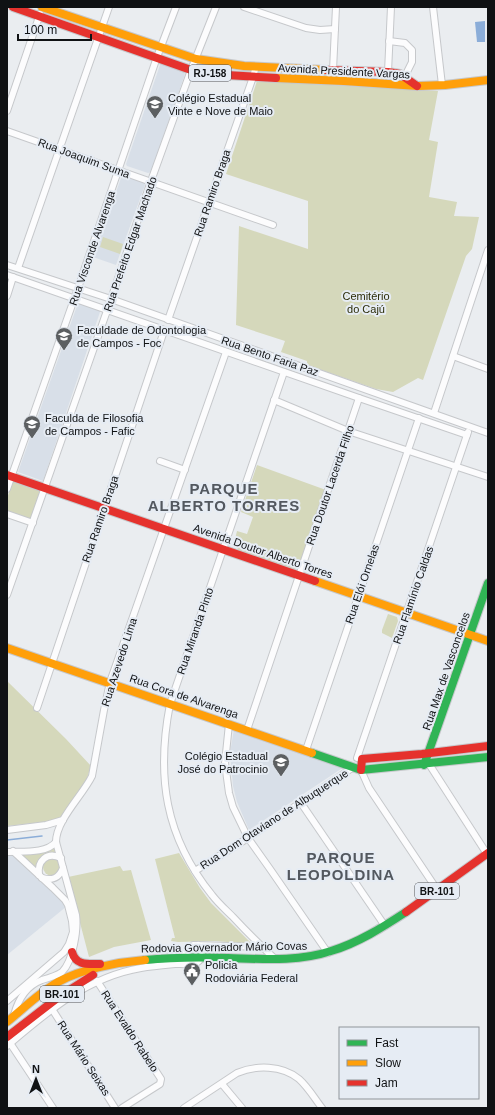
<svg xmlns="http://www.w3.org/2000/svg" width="495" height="1115" font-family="Helvetica,sans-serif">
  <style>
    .built { fill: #d8dfe8 }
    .green { fill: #d5d8bb }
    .water { fill: #8badd8 }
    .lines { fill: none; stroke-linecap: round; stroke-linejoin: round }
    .stream { stroke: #8badd8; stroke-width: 1.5 }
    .street-casing { stroke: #c6c8cb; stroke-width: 8 }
    .fast-casing { stroke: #c6c8cb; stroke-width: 10 }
    .slow-casing { stroke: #c6c8cb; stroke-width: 10 }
    .jam-casing { stroke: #c6c8cb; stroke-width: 10 }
    .street { stroke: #fcfcfd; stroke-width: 6 }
    .fast { stroke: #30b455; stroke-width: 8 }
    .slow { stroke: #ff9f0a; stroke-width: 8 }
    .jam { stroke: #e5322d; stroke-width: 8 }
    .labels { text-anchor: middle; stroke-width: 4; stroke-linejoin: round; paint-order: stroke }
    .shield { fill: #e6ecf4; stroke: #505357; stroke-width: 1 }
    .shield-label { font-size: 10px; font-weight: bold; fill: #101214 }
    .street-label { font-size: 11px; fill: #101214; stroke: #e6ecf4 }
    .poi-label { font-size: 11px; fill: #101214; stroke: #e6ecf4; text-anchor: start }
    .park-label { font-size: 11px; fill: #2c2d09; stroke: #e6ecf4 }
    .district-label { font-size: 15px; font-weight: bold; letter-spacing: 1px; fill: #53585f; stroke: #e6ecf4 }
  </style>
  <rect width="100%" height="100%" fill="#eaedf0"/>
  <g class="built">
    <path d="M162 63 183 71 185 74 151 172 148 173 127 166 126 164 160 65Z"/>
    <path d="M124 175 144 182 145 185 116 265 93 257 121 178Z"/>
    <path d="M78 303 100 311V312L43 481 18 472Z"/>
    <path d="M234 729 344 767 249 830 237 802 233 786 230 753Z"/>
    <path d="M7 852H9L67 906 7 955Z"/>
  </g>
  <g class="green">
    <path d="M257 81 438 91 429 140 438 142 429 197 457 202 454 216 479 217 472 249 466 256 423 380 418 378 393 392 376 389 307 365V361L281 352 285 341 236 325 239 226 308 249V201L226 174Z"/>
    <path d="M103 237 123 244 120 254 100 247Z"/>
    <path d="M257 465 326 490 302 557 295 571 237 551 238 544 234 543 237 531 247 534 253 517 241 512Z"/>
    <path d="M14 479 43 489 32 522 7 513V498Z"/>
    <path d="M388 614 397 617 398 621 392 638 382 633V630Z"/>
    <path d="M7 681 66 739 91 766 86 781 63 814 61 817 52 821 7 826Z"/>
    <path d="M56 847 57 854C43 850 39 858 36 870L18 854 49 851Z"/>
    <path d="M179 853 200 888 211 903 252 944 215 941 178 942 171 941 172 938H175L155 859Z"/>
    <circle cx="52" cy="867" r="9"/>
    <path d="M120 866 123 871 131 870 151 940 114 947 89 957 68 877Z"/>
  </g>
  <path class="water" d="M485 21V42H477L475 22Z"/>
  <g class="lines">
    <path class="stream" d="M7 840 42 836"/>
    <g class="street-casing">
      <g id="street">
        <path d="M244 7 306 28 320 30 335 29"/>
        <path d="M433 7 442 85"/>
        <path d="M389 41 405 43 412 50V62L405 76"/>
        <path d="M333 70 336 7"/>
        <path d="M388 72 391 7"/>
        <path d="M7 111 40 14"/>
        <path d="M7 131 273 225"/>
        <path d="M7 265 111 299 488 433"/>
        <path d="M18 268 109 7"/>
        <path d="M7 275 359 398 467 435"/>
        <path d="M7 296 13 277"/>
        <path d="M168 320 253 77 256 66"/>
        <path d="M453 356 488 369"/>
        <path d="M274 400 348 431 488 477"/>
        <path d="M434 413 488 250"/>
        <path d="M160 461 185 470"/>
        <path d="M7 489 78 288 157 57 176 7"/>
        <path d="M7 514 33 523"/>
        <path d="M7 595 109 305 151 181 191 70 216 7"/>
        <path d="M37 708 164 331"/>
        <path d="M229 724 225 763 229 793 233 807 248 838 270 869 328 953"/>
        <path d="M247 730 359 398"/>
        <path d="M306 750 419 418"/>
        <path d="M357 758 468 432"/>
        <path d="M429 764 487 854"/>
        <path d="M361 770 369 788 438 891"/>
        <path d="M301 803 385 926"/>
        <path d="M7 830 46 825 63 820"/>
        <path d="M7 852C22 851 46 854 56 842"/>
        <path d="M195 871 248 838 352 768"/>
        <path d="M39 875C37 861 47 851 61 858"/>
        <path d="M42 878C53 881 59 878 63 868"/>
        <path d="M184 957C186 951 187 947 193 945L262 947"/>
        <path d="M274 958C260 945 246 931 233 917 226 910 218 903 212 895 165 837 156 776 170 704L284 372"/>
        <path d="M97 981 161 1079 160 1084 122 1108"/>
        <path d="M7 1001 64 952 69 944 73 932 72 921 68 905 65 900 53 888 13 851"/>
        <path d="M52 1009 115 1108"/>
        <path d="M14 1015C18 1000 26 986 42 980 49 978 56 976 62 972 73 961 78 930 76 915L56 842C56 820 83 795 92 776L104 710 110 682 226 352"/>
        <path d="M10 1043 53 1108"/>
        <path d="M7 1046C47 1012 87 977 141 968 152 966 164 965 175 964 182 964 189 965 196 963 204 959 203 951 198 945"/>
        <path d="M222 1084 242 1108"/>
        <path d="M184 1108 237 1073C256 1065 282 1065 299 1079 308 1087 315 1099 322 1108"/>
      </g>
    </g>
    <g class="fast-casing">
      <g id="fast">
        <path d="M312 753 361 770 488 757"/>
        <path d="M424 765 488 583"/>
        <path d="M145 960C173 957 200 957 228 958 262 959 298 962 331 951 358 943 383 927 406 912"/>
      </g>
    </g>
    <g class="slow-casing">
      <g id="slow">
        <path d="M42 7 196 59 244 66 326 70"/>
        <path d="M276 78 344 81 418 86 445 85 488 80"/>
        <path d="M315 581 488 641"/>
        <path d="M7 648 312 753"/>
        <path d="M7 1022C24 1008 39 993 58 982 81 969 119 962 145 960"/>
      </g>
    </g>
    <g class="jam-casing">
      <g id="jam">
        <path d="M13 7 191 70 226 75 276 78"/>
        <path d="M326 70 388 72 400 74 417 86"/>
        <path d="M7 475 315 581"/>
        <path d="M361 770 362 759 422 754 488 746"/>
        <path d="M406 912 488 853"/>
        <path d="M72 952C76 966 88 964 100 964"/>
        <path d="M7 1037 60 996 93 975"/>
      </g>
    </g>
    <use href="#street" class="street"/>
    <use href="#fast" class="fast"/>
    <use href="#slow" class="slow"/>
    <use href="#jam" class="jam"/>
  </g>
  <defs>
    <g id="school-pin" transform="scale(0.9)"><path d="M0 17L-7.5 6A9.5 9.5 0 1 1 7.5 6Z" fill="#5c5f61" stroke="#e6ecf4"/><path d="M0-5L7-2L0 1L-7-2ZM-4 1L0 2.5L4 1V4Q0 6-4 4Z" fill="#fff"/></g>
    <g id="university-pin" transform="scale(0.9)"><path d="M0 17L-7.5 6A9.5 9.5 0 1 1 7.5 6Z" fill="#5c5f61" stroke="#e6ecf4"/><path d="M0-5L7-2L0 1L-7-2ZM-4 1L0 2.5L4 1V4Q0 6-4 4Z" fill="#fff"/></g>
    <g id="civic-pin" transform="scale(0.9)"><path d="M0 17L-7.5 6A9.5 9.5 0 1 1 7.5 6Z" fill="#5c5f61" stroke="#e6ecf4"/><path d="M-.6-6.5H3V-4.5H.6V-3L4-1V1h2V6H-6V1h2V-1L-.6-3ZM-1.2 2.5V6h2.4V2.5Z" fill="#fff"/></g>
  </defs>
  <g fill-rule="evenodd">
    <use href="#school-pin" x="155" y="104"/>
    <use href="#university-pin" x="64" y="336"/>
    <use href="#university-pin" x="32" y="424"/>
    <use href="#school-pin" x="281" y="762"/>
    <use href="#civic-pin" x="192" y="971"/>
  </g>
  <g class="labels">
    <g class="shield">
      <rect x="189" y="65" width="42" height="16" rx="3"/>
      <rect x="415" y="883" width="44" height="16" rx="3"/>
      <rect x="40" y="986" width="44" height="16" rx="3"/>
    </g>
    <g class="shield-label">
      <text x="210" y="77">RJ-158</text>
      <text x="437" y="895">BR-101</text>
      <text x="62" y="998">BR-101</text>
    </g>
    <g class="street-label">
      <text transform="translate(344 71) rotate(3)" y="4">Avenida Presidente Vargas</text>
      <text transform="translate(84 158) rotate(20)" y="4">Rua Joaquim Suma</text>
      <text transform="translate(212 193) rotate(-71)" y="4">Rua Ramiro Braga</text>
      <text transform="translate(130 244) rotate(-71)" y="4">Rua Prefeito Edgar Machado</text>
      <text transform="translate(92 248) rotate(-71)" y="4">Rua Visconde Alvarenga</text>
      <text transform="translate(270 356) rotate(19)" y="4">Rua Bento Faria Paz</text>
      <text transform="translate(330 485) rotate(-71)" y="4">Rua Doutor Lacerda Filho</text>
      <text transform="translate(100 519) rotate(-71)" y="4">Rua Ramiro Braga</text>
      <text transform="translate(263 551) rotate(19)" y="4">Avenida Doutor Alberto Torres</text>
      <text transform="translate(362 584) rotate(-71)" y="4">Rua Elói Ornelas</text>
      <text transform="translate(413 595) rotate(-71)" y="4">Rua Flamínio Caldas</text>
      <text transform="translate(195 631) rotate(-71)" y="4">Rua Miranda Pinto</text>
      <text transform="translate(119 662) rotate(-72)" y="4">Rua Azevedo Lima</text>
      <text transform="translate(446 671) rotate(-71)" y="4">Rua Max de Vasconcelos</text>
      <text transform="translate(184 696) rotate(19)" y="4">Rua Cora de Alvarenga</text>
      <text transform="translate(274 819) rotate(-33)" y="4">Rua Dom Otaviano de Albuquerque</text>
      <text transform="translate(224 947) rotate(-1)" y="4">Rodovia Governador Mário Covas</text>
      <text transform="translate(130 1031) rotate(57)" y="4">Rua Evaldo Rabelo</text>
      <text transform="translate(84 1058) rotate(57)" y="4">Rua Mário Seixas</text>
    </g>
    <g class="poi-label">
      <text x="168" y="102">Colégio Estadual<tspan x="168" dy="13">Vinte e Nove de Maio</tspan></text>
      <text x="77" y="334">Faculdade de Odontologia<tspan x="77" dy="13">de Campos - Foc</tspan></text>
      <text x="45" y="422">Faculda de Filosofia<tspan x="45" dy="13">de Campos - Fafic</tspan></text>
      <text x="268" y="760" text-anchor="end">Colégio Estadual<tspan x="268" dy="13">José do Patrocinio</tspan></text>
      <text x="205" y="969">Policia<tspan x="205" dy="13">Rodoviária Federal</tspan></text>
    </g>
    <g class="park-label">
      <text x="366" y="300">Cemitério<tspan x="366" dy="13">do Cajú</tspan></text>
    </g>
    <g class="district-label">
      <text x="224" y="494">PARQUE<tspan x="224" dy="17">ALBERTO TORRES</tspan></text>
      <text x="341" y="863">PARQUE<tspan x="341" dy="17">LEOPOLDINA</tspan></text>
    </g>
  </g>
  <rect width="495" height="1115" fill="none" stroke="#101214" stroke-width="16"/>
  <rect x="339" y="1027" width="140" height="72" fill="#e6ecf4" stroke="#90959a"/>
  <rect x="347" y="1040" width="20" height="6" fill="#30b455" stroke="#90959a"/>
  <text x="375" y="1047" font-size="12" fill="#101214">Fast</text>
  <rect x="347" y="1060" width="20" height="6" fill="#ff9f0a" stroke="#90959a"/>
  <text x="375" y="1067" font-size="12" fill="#101214">Slow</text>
  <rect x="347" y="1080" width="20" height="6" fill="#e5322d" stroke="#90959a"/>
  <text x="375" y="1087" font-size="12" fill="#101214">Jam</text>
  <g transform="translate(36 1079)" stroke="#e6ecf4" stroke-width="3" paint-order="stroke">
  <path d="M0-3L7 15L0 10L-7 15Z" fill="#101214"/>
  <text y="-6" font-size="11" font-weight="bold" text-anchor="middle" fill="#101214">N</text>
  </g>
  <path d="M18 34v6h73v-6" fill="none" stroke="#101214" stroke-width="2"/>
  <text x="24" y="34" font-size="12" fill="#101214" stroke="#e6ecf4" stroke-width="3" paint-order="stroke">100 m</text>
</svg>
